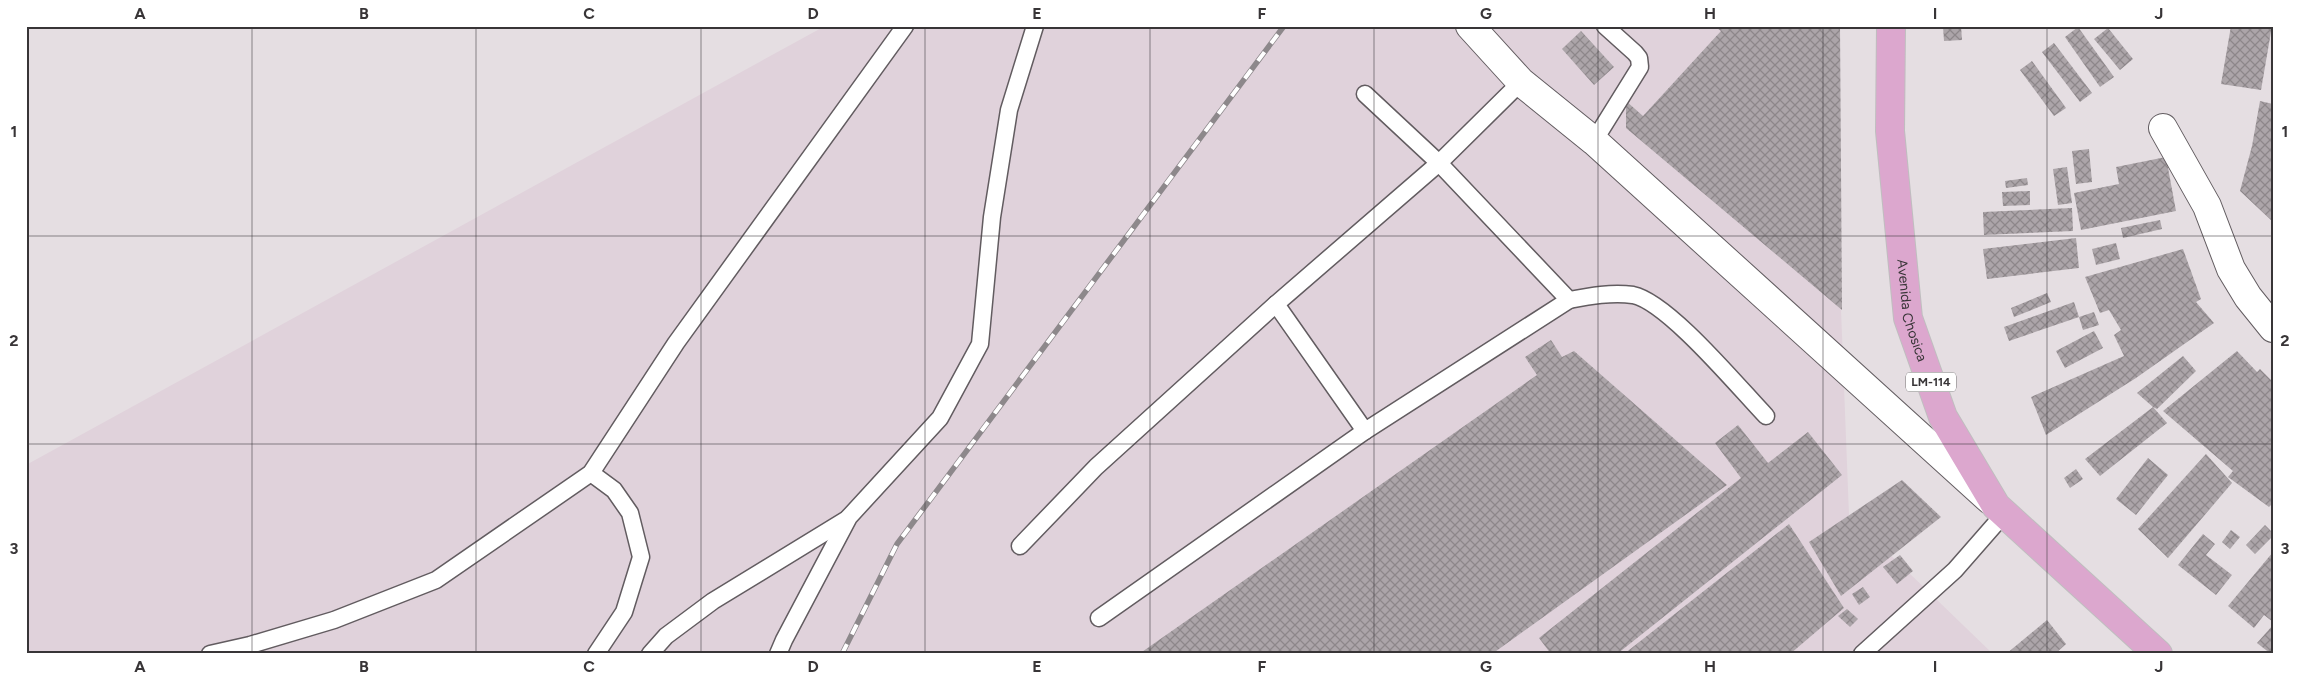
<svg xmlns="http://www.w3.org/2000/svg" width="2299" height="680" font-family="Figtree,sans-serif">
  <style>
    .built { fill: #e0d2db }
    .building { fill: url(#building-cross-hatch) }
    .lines { fill: none; stroke-linecap: round; stroke-linejoin: round }
    .service-casing { stroke: #625c60; stroke-width: 19 }
    .minor-casing { stroke: #625c60; stroke-width: 30 }
    .primary-casing { stroke: #bfbebf; stroke-width: 30 }
    .service { stroke: #fff; stroke-width: 16 }
    .minor { stroke: #fff; stroke-width: 28 }
    .primary { stroke: #dca7ce; stroke-width: 28 }
    .rail-casing { stroke: #8d888b; stroke-width: 5.5 }
    .rail { stroke: #fff; stroke-width: 4; stroke-dasharray: 11; stroke-linecap: butt }
    .grid { fill: none; stroke: #383537; stroke-width: 1; stroke-opacity: 0.55 }
    .labels { text-anchor: middle; stroke-width: 4; stroke-linejoin: round; paint-order: stroke }
    .shield { fill: #fff; stroke: #747273; stroke-width: 1 }
    .shield-label { font-size: 12px; font-weight: bold; fill: #383537 }
    .street-label { font-size: 14px; fill: #383537; stroke: #fff }
    .neatline { fill: none; stroke: #383537; stroke-width: 2 }
    .grid-label { font-size: 16px; text-anchor: middle; font-weight: bold; fill: #383537 }
  </style>
  <defs>
    <pattern id="building-cross-hatch" width="8" height="8" patternUnits="userSpaceOnUse" patternTransform="scale(1.25)"><rect width="8" height="8" fill="#aca5a9"/><path d="M0 0l8 8M0 8l8-8" fill="none" stroke="#8d878a"/></pattern>
  </defs>
  <rect width="100%" height="100%" fill="#e5dee2"/>
  <path class="built" d="M825 26H1830L1849 515 1993 654H26V465Z"/>
  <g class="building">
    <path d="M1714 26H1840L1842 310 1626 128V101L1643 116 1721 31Z"/>
    <path d="M1943 26H1961L1962 40 1944 41Z"/>
    <path d="M2231 26H2272L2261 90 2221 84Z"/>
    <path d="M2078 27 2114 77 2100 87 2065 37Z"/>
    <path d="M2108 28 2133 59 2120 70 2094 39Z"/>
    <path d="M1581 31 1614 67 1594 85 1562 49Z"/>
    <path d="M2054 43 2092 93 2080 102 2042 52Z"/>
    <path d="M2032 61 2066 108 2054 116 2020 70Z"/>
    <path d="M2260 101 2273 104V222L2240 191 2252 146Z"/>
    <path d="M2089 149 2092 182 2076 184 2072 151Z"/>
    <path d="M2166 157 2176 211 2081 230 2074 193 2119 184 2116 167Z"/>
    <path d="M2067 167 2072 203 2058 205 2053 169Z"/>
    <path d="M2027 178 2028 185 2006 188 2005 181Z"/>
    <path d="M2030 191V205L2003 206 2002 192Z"/>
    <path d="M2072 208 2073 231 1984 235 1983 212Z"/>
    <path d="M2160 220 2162 229 2123 238 2121 228Z"/>
    <path d="M2076 238 2079 268 1987 279 1983 249Z"/>
    <path d="M2116 243 2120 259 2096 265 2092 249Z"/>
    <path d="M2183 249 2201 299 2196 302 2214 323 2136 378 2046 435 2031 397 2124 356 2114 335 2121 330 2109 310 2100 313 2085 277Z"/>
    <path d="M2047 293 2051 302 2014 317 2011 308Z"/>
    <path d="M2074 302 2079 317 2009 341 2004 327Z"/>
    <path d="M2094 312 2099 325 2083 330 2079 317Z"/>
    <path d="M2094 331 2103 348 2065 368 2056 351Z"/>
    <path d="M1551 340 1562 357 1574 351 1727 485 1492 654H1139L1537 375 1525 357Z"/>
    <path d="M2237 351 2257 372 2260 369 2273 382V503L2269 507 2228 477 2233 471 2163 411Z"/>
    <path d="M2183 356 2196 371 2157 409 2153 407 2167 423 2100 476 2085 459 2153 407 2137 393Z"/>
    <path d="M1738 425 1768 463 1808 432 1842 475 1617 654H1551L1539 638 1741 478 1715 443Z"/>
    <path d="M2206 454 2232 483 2168 558 2138 529Z"/>
    <path d="M2148 458 2168 475 2136 515 2116 499Z"/>
    <path d="M2076 469 2083 479 2070 488 2064 478Z"/>
    <path d="M1902 480 1941 517 1841 596 1809 542Z"/>
    <path d="M1789 524 1844 608 1790 654H1624Z"/>
    <path d="M2265 525 2273 533V536L2255 554 2246 545Z"/>
    <path d="M2231 530 2240 537 2230 549 2222 542Z"/>
    <path d="M2203 534 2215 544 2206 555 2232 575 2216 595 2178 565Z"/>
    <path d="M2273 552V622L2264 615 2254 628 2228 606Z"/>
    <path d="M1900 555 1913 571 1897 584 1883 567Z"/>
    <path d="M1863 587 1870 597 1859 605 1852 594Z"/>
    <path d="M1847 609 1858 619 1850 627 1838 616Z"/>
    <path d="M2047 620 2066 644 2055 654H2006Z"/>
    <path d="M2273 625V654H2271L2257 643Z"/>
  </g>
  <g class="lines">
    <g class="service-casing">
      <g id="service">
        <path d="M1365 94 1439 163 1569 300C1590 296 1612 292 1633 295 1668 302 1739 388 1766 416"/>
        <path d="M1594 141 1640 67 1639 58 1635 53 1605 26"/>
        <path d="M1276 304 1365 431 1569 300"/>
        <path d="M591 473 614 490 630 513 641 557 624 612 596 654"/>
        <path d="M1020 546 1096 467 1276 304 1439 163 1521 82"/>
        <path d="M1099 618 1365 431"/>
        <path d="M210 654 250 645 334 620 436 580 591 473 676 343 905 26"/>
        <path d="M650 654 666 636 713 601 847 519"/>
        <path d="M778 654 784 640 849 517 940 418 980 344 992 217 1009 110 1035 26"/>
        <path d="M1862 654 1955 570 2004 514"/>
      </g>
    </g>
    <g class="minor-casing">
      <g id="minor">
        <path d="M1470 26 1521 82 1594 141 1990 500"/>
        <path d="M2163 128 2207 206 2231 269 2248 297 2273 328"/>
      </g>
    </g>
    <g class="primary-casing">
      <g id="primary">
        <path id="s1" d="M1891 26 1890 131 1908 318 1943 417 1996 506 2158 654"/>
      </g>
    </g>
    <use href="#service" class="service"/>
    <use href="#minor" class="minor"/>
    <use href="#primary" class="primary"/>
    <g class="rail-casing">
      <path id="rail" d="M842 654 897 544 1284 26"/>
    </g>
    <use href="#rail" class="rail"/>
  </g>
  <path class="grid" d="M252 26V654M476 26V654M701 26V654M925 26V654M1150 26V654M1374 26V654M1598 26V654M1823 26V654M2047 26V654M26 236H2273M26 444H2273"/>
  <g class="labels">
    <rect class="shield" x="1906" y="372.5" width="50" height="19" rx="4"/>
    <g class="shield-label">
      <text x="1931" y="386">LM-114</text>
    </g>
    <g class="street-label">
      <text dy="5" stroke="none"><textPath href="#s1" startOffset="286">Avenida Chosica</textPath></text>
    </g>
  </g>
  <rect width="2299" height="680" fill="none" stroke="#ffffff" stroke-width="55"/>
  <rect x="28" y="28" width="2244" height="624" class="neatline"/>
  <g class="grid-label">
    <text x="140" y="19">A</text>
    <text x="364" y="19">B</text>
    <text x="589" y="19">C</text>
    <text x="813" y="19">D</text>
    <text x="1037" y="19">E</text>
    <text x="1262" y="19">F</text>
    <text x="1486" y="19">G</text>
    <text x="1710" y="19">H</text>
    <text x="1935" y="19">I</text>
    <text x="2159" y="19">J</text>
    <text x="14" y="137">1</text>
    <text x="2285" y="137">1</text>
    <text x="14" y="346">2</text>
    <text x="2285" y="346">2</text>
    <text x="14" y="554">3</text>
    <text x="2285" y="554">3</text>
    <text x="140" y="672">A</text>
    <text x="364" y="672">B</text>
    <text x="589" y="672">C</text>
    <text x="813" y="672">D</text>
    <text x="1037" y="672">E</text>
    <text x="1262" y="672">F</text>
    <text x="1486" y="672">G</text>
    <text x="1710" y="672">H</text>
    <text x="1935" y="672">I</text>
    <text x="2159" y="672">J</text>
  </g>
</svg>
